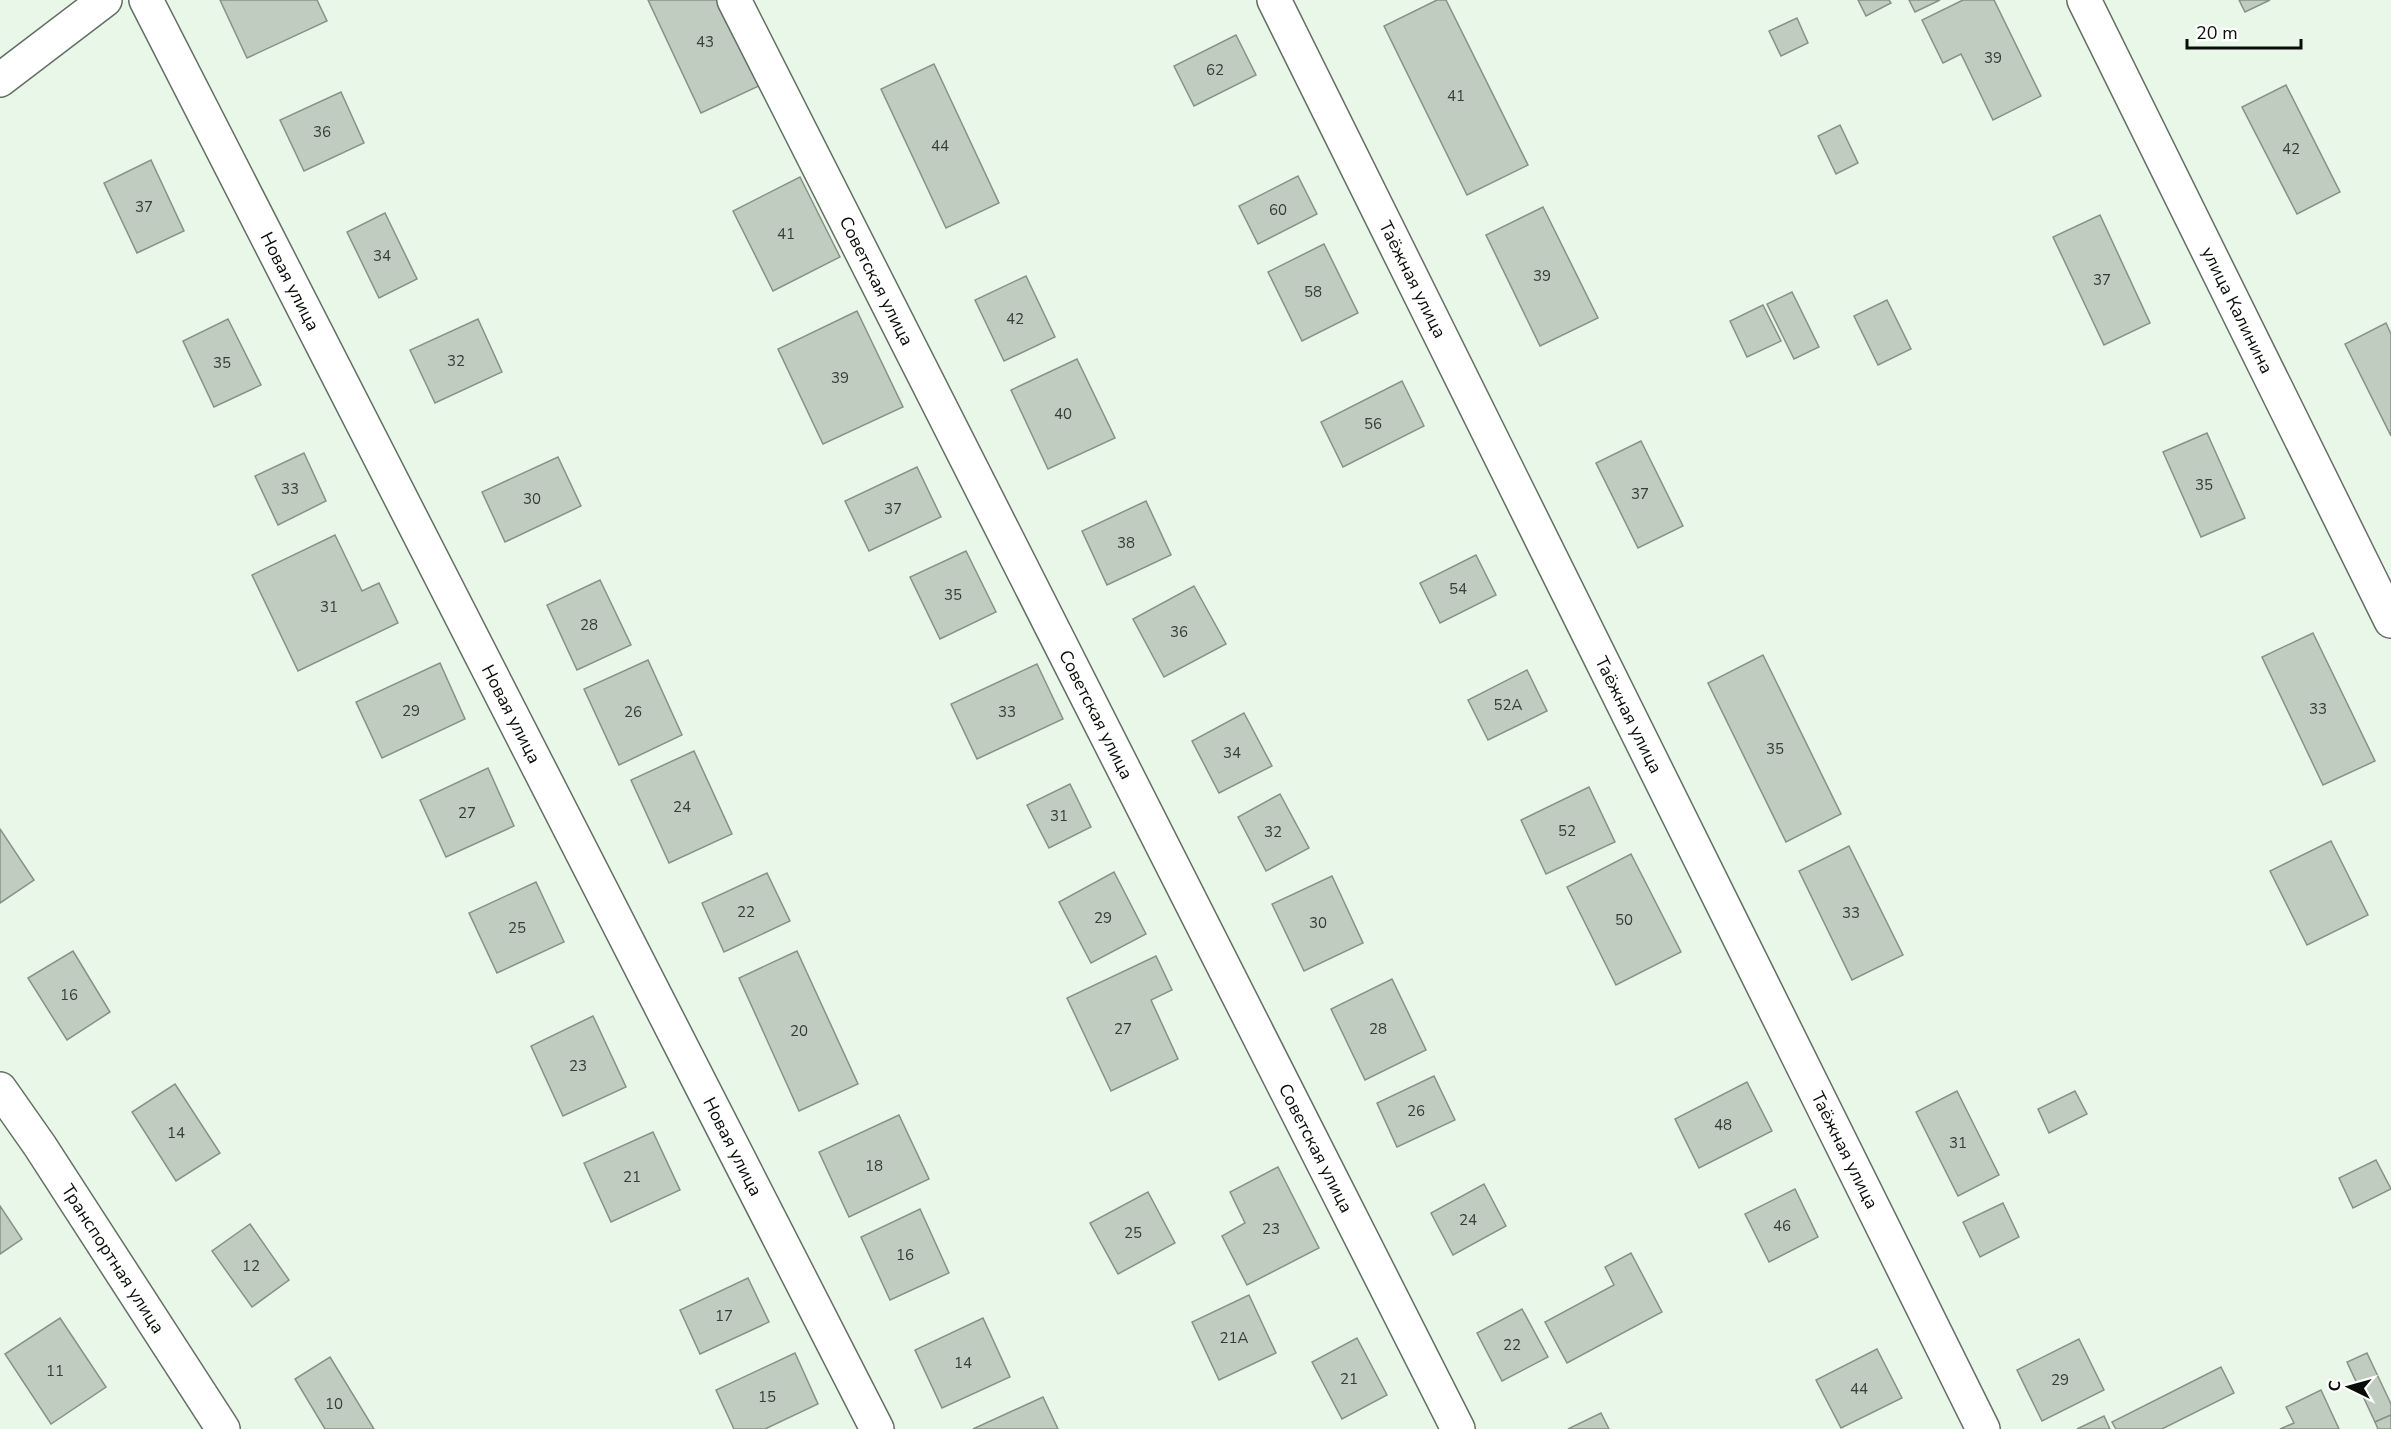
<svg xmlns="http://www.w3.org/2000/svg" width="2391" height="1429" font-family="'Nunito Sans',sans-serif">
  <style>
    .building { fill: #bfccbf; stroke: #869286; stroke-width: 1.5 }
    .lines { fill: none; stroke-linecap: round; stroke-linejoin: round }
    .minor-casing { stroke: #636f64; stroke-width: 36 }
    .minor { stroke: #fff; stroke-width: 33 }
    .labels { text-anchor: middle; stroke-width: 5; stroke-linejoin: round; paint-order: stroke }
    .number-label { font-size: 15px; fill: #363d36 }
    .street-label { font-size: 18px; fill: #080d08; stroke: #fff }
  </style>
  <rect width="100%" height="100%" fill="#e9f7e9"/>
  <g class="building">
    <path d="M220 0H317L327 21 247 58Z"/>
    <path d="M648 0H722L761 85 701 113Z"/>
    <path d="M1437 0H1446L1528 165 1467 195 1384 26Z"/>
    <path d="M1858 0H1889L1891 3 1866 16Z"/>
    <path d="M1909 0H1940L1915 12Z"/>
    <path d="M1963 0H1994L2041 96 1993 120 1961 54 1943 63 1922 20Z"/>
    <path d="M2239 0H2270L2245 12Z"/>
    <path d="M1797 18 1808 43 1781 56 1769 31Z"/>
    <path d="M1236 35 1256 75 1194 106 1174 66Z"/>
    <path d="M934 64 999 203 946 228 881 89Z"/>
    <path d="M2286 85 2340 192 2297 214 2242 107Z"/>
    <path d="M341 92 364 143 304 171 280 120Z"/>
    <path d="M1840 125 1858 163 1836 174 1818 136Z"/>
    <path d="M151 160 184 231 137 253 104 183Z"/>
    <path d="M1298 176 1317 214 1258 244 1239 206Z"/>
    <path d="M800 177 840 257 773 291 733 211Z"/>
    <path d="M1543 207 1598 318 1540 346 1486 235Z"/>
    <path d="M385 213 417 279 379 298 347 232Z"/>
    <path d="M2100 215 2150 323 2104 345 2053 237Z"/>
    <path d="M1324 244 1358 313 1302 341 1268 272Z"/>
    <path d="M1026 276 1055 337 1004 361 975 300Z"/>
    <path d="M1792 292 1819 347 1794 359 1767 304Z"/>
    <path d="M1887 300 1911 349 1878 365 1854 316Z"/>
    <path d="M1763 305 1781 341 1747 357 1730 321Z"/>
    <path d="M857 311 903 407 823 444 778 349Z"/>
    <path d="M228 319 261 385 214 407 183 341Z"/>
    <path d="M478 319 502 372 435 403 410 350Z"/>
    <path d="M2386 323 2391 334V436L2345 344Z"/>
    <path d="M1077 359 1115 438 1048 469 1011 390Z"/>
    <path d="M1402 381 1424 426 1343 467 1321 422Z"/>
    <path d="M2207 433 2245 518 2201 537 2163 452Z"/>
    <path d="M1641 441 1683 526 1638 548 1596 463Z"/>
    <path d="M304 453 326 501 278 525 255 476Z"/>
    <path d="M558 457 581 506 505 542 482 492Z"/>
    <path d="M917 467 941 517 869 551 845 501Z"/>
    <path d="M1146 501 1171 555 1107 585 1082 531Z"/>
    <path d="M335 535 362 591 379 583 398 623 298 671 252 575Z"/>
    <path d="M966 551 996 612 940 639 910 577Z"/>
    <path d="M1476 555 1496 595 1440 623 1420 583Z"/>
    <path d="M600 580 631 645 577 670 547 605Z"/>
    <path d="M1194 586 1226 644 1164 677 1133 619Z"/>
    <path d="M2313 633 2375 761 2323 785 2262 657Z"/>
    <path d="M1763 655 1841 814 1786 842 1708 683Z"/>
    <path d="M648 660 682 735 619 765 584 689Z"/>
    <path d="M440 663 465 719 382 758 356 702Z"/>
    <path d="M1037 664 1063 719 977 759 951 704Z"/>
    <path d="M1527 670 1547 711 1488 740 1468 700Z"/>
    <path d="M1244 713 1272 766 1219 793 1192 741Z"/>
    <path d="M694 751 732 834 669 863 631 780Z"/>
    <path d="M488 768 514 826 446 857 420 800Z"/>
    <path d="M1070 784 1091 827 1049 848 1027 805Z"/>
    <path d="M1589 787 1615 842 1546 874 1521 820Z"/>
    <path d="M1280 794 1309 848 1266 871 1238 817Z"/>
    <path d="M0 829 34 880 0 903Z"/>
    <path d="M2331 841 2368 915 2307 945 2270 871Z"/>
    <path d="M1849 846 1903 955 1852 980 1799 871Z"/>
    <path d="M1631 854 1681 952 1616 985 1567 887Z"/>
    <path d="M1114 872 1146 934 1091 963 1059 902Z"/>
    <path d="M767 873 790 921 724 952 702 903Z"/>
    <path d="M1332 876 1363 943 1304 971 1272 904Z"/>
    <path d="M536 882 564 942 497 973 469 913Z"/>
    <path d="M73 951 110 1012 67 1040 28 978Z"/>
    <path d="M797 951 858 1084 799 1111 739 978Z"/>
    <path d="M1156 956 1172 990 1151 1000 1178 1059 1111 1091 1067 998Z"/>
    <path d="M1392 979 1426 1050 1365 1080 1331 1009Z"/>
    <path d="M593 1016 626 1087 563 1116 531 1046Z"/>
    <path d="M1434 1076 1455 1120 1397 1147 1377 1103Z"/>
    <path d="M1747 1082 1772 1131 1699 1168 1675 1119Z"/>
    <path d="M175 1084 220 1153 176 1181 132 1112Z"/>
    <path d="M1957 1091 1999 1175 1958 1196 1916 1112Z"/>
    <path d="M2075 1091 2087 1114 2049 1133 2038 1109Z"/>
    <path d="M899 1115 929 1179 849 1217 819 1152Z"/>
    <path d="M653 1132 680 1190 611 1222 584 1163Z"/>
    <path d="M2376 1160 2391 1189 2353 1208 2339 1178Z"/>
    <path d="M1278 1167 1319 1248 1247 1285 1222 1236 1245 1223 1230 1192Z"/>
    <path d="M1484 1184 1506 1226 1453 1255 1431 1213Z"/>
    <path d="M1795 1189 1818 1237 1769 1262 1745 1214Z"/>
    <path d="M1148 1192 1175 1243 1118 1274 1090 1223Z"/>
    <path d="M2003 1203 2019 1237 1980 1257 1963 1222Z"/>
    <path d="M0 1206 22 1239 0 1254Z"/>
    <path d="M920 1209 949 1273 890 1300 861 1237Z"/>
    <path d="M250 1224 289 1280 252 1307 212 1251Z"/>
    <path d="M1631 1253 1662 1312 1567 1363 1545 1322 1614 1285 1605 1267Z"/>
    <path d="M748 1278 769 1322 700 1354 680 1310Z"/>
    <path d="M1249 1295 1276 1353 1219 1380 1192 1322Z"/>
    <path d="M1522 1309 1548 1357 1502 1381 1477 1333Z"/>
    <path d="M60 1318 106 1387 51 1424 5 1354Z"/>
    <path d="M983 1318 1010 1377 942 1408 915 1350Z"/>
    <path d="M1357 1338 1387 1395 1342 1419 1312 1362Z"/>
    <path d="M2079 1339 2104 1390 2042 1421 2017 1370Z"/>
    <path d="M1877 1349 1902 1398 1841 1428 1816 1380Z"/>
    <path d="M795 1353 818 1404 765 1429H734L716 1390Z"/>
    <path d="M2367 1353 2391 1404V1415L2375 1422 2347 1362Z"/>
    <path d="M330 1357 374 1429H325L295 1379Z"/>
    <path d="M2221 1367 2234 1393 2162 1429H2116L2112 1422Z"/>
    <path d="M2321 1390 2339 1429H2280L2294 1423 2286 1407Z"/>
    <path d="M1043 1397 1058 1429H973Z"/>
    <path d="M1601 1413 1609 1429H1568Z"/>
    <path d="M2391 1415V1429H2378L2375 1422Z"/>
    <path d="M2104 1416 2110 1429H2077Z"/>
  </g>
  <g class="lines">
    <g class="minor-casing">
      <g id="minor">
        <path id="s1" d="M146 0 877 1429"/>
        <path id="s2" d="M734 0 1458 1429"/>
        <path id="s3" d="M1274 0 1983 1429"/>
        <path id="s4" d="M2084 0 2391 621"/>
        <path d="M0 80 105 0"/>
        <path id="s5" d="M0 1089 40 1146 223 1429"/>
      </g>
    </g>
    <use href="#minor" class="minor"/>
  </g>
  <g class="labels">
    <g class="number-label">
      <text x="705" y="47">43</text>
      <text x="1993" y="63">39</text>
      <text x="1215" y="75">62</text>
      <text x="1456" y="101">41</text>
      <text x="322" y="137">36</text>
      <text x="940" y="151">44</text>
      <text x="2291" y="154">42</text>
      <text x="144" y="212">37</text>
      <text x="1278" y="215">60</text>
      <text x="786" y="239">41</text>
      <text x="382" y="261">34</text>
      <text x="1542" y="281">39</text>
      <text x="2102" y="285">37</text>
      <text x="1313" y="297">58</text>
      <text x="1015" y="324">42</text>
      <text x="456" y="366">32</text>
      <text x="222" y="368">35</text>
      <text x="840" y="383">39</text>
      <text x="1063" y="419">40</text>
      <text x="1373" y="429">56</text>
      <text x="2204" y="490">35</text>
      <text x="290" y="494">33</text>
      <text x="1640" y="499">37</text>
      <text x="532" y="504">30</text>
      <text x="893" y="514">37</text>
      <text x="1126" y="548">38</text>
      <text x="1458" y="594">54</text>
      <text x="953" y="600">35</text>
      <text x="329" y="612">31</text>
      <text x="589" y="630">28</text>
      <text x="1179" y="637">36</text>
      <text x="1508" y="710">52А</text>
      <text x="2318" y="714">33</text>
      <text x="411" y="716">29</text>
      <text x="633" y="717">26</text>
      <text x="1007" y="717">33</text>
      <text x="1775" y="754">35</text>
      <text x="1232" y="758">34</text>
      <text x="682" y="812">24</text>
      <text x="467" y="818">27</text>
      <text x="1059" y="821">31</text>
      <text x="1567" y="836">52</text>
      <text x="1273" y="837">32</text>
      <text x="746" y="917">22</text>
      <text x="1851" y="918">33</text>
      <text x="1103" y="923">29</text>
      <text x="1624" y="925">50</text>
      <text x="1318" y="928">30</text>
      <text x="517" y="933">25</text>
      <text x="69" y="1000">16</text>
      <text x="1123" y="1034">27</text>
      <text x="1378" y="1034">28</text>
      <text x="799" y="1036">20</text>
      <text x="578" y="1071">23</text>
      <text x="1416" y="1116">26</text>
      <text x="1723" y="1130">48</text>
      <text x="176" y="1138">14</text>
      <text x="1958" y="1148">31</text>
      <text x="874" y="1171">18</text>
      <text x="632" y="1182">21</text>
      <text x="1468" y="1225">24</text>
      <text x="1782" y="1231">46</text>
      <text x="1271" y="1234">23</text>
      <text x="1133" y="1238">25</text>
      <text x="905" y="1260">16</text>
      <text x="251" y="1271">12</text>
      <text x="724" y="1321">17</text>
      <text x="1234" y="1343">21А</text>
      <text x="1512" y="1350">22</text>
      <text x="963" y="1368">14</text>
      <text x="55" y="1376">11</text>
      <text x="1349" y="1384">21</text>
      <text x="2060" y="1385">29</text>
      <text x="1859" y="1394">44</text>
      <text x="767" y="1402">15</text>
      <text x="334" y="1409">10</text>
    </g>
    <g class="street-label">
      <text dy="6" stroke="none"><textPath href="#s3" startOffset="312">Таёжная улица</textPath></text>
      <text dy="6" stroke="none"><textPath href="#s2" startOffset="315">Советская улица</textPath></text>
      <text dy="6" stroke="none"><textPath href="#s1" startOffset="316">Новая улица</textPath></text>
      <text dy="6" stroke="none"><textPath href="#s4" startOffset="346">улица Калинина</textPath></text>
      <text dy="6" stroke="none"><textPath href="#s1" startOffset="802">Новая улица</textPath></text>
      <text dy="6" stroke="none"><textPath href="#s2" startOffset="801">Советская улица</textPath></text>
      <text dy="6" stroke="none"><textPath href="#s3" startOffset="798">Таёжная улица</textPath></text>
      <text dy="6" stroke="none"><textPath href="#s1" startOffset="1288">Новая улица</textPath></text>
      <text dy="6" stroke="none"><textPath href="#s2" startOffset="1287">Советская улица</textPath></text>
      <text dy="6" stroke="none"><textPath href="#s3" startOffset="1284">Таёжная улица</textPath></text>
      <text dy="6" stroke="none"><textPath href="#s5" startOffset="204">Транспортная улица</textPath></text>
    </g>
  </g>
  <g transform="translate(2349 1387) rotate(275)" stroke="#ffffff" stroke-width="4.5" paint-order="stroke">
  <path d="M0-4.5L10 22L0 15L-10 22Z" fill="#080d08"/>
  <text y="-9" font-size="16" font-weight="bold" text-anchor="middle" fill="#080d08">С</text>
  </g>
  <path d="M2187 39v9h114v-9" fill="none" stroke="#080d08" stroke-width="3"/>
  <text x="2196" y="39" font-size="18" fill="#080d08" stroke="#ffffff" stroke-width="4.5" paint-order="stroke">20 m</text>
</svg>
